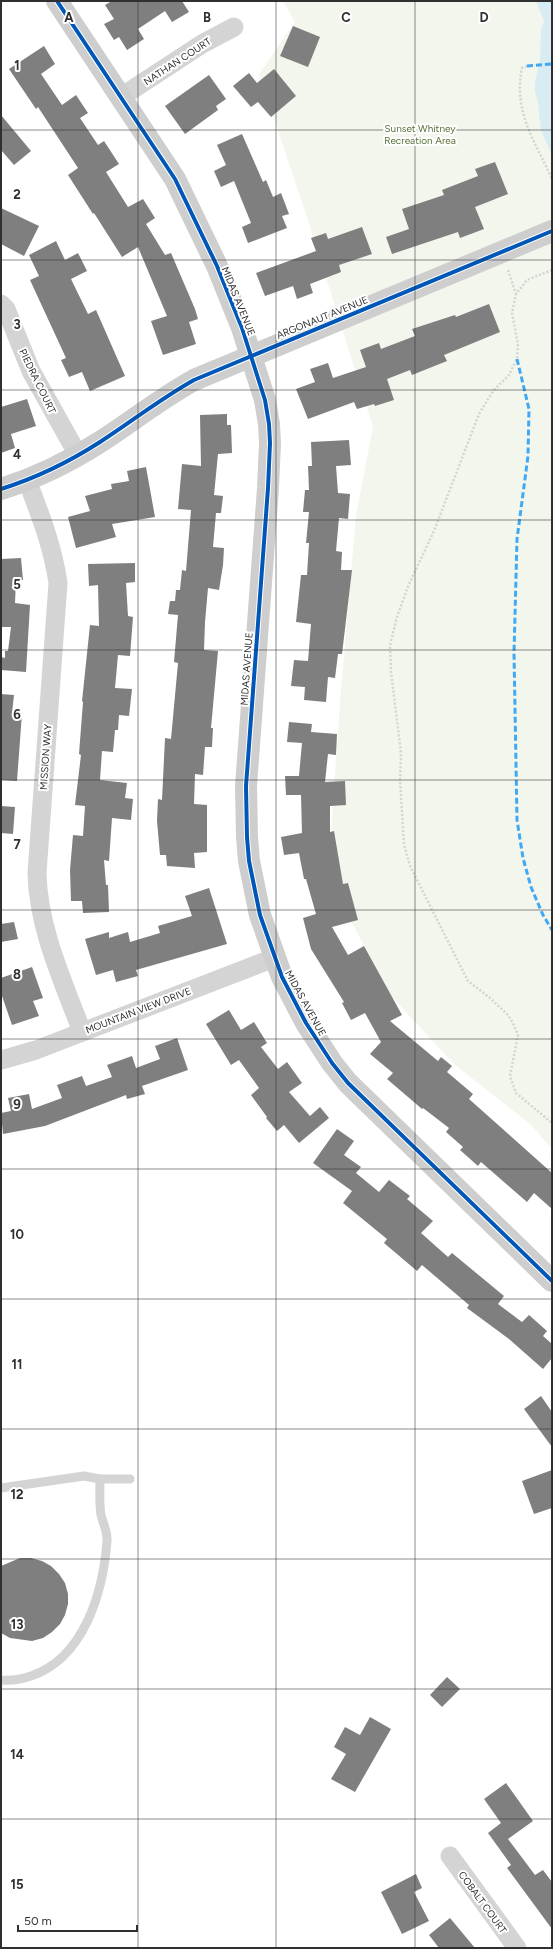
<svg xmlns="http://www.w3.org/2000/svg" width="553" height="1949" font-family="Figtree,sans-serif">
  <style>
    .green { fill: #f2f6ec }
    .water { fill: #d8ecf4 }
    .building { fill: #7f7f7f }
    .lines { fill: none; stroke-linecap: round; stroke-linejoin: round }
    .path { stroke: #d4d4d4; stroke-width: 2.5; stroke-dasharray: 2 2; stroke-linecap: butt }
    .lane { stroke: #d4d4d4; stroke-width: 9 }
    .street { stroke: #d4d4d4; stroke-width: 19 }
    .secondary { stroke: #cecece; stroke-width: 22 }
    .quiet { stroke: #3fa9f5; stroke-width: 3; stroke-dasharray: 6 3; stroke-linecap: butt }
    .cycleway-casing { stroke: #fff; stroke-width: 6 }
    .cycleway { stroke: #0057b8; stroke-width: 4 }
    .grid { fill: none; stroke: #303030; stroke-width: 1; stroke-opacity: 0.55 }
    .labels { text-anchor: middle; stroke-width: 4; stroke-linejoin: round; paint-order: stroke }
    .street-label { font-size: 10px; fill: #303030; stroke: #fff }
    .park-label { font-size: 10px; fill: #587139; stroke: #fff }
    .grid-label { font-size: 13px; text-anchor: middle; font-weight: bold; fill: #303030; stroke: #fff; stroke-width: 4; stroke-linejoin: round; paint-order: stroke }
  </style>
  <rect width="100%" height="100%" fill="#fff"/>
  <path class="green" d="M283 1H552V1149L531 1125 454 1064 391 996 351 921 331 834 340 702 356 515 373 427 308 220 259 74 295 22Z"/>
  <path class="water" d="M536 1H552V155L541 130 538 103 535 91V83L540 60 541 30 544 21Z"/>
  <g class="building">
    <path d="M112 1H182L189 12 172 22 165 11 138 29 144 39 127 50 119 37 114 40 104 24 114 19 105 5Z"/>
    <path d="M293 26 320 37 308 67 280 56Z"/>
    <path d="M44 46 55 64 41 74 62 105 76 95 88 113 80 118 98 145 104 141 119 164 106 172 128 207 143 199 155 218 146 224 165 255 171 253 195 309 198 319 189 322 196 344 163 355 151 321 167 316 138 247 122 257 94 213 93 214 68 175 78 168 38 107 36 109 9 69Z"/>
    <path d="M274 69 296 96 271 117 258 102 251 107 233 86 249 73 257 83Z"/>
    <path d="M209 75 226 99 216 106 218 110 185 134 165 106Z"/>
    <path d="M1 115 31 151 14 165 1 150Z"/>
    <path d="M242 134 263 182 266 180 273 197 281 193 289 214 282 216 287 228 248 243 242 227 251 223 234 181 221 187 214 171 226 165 217 145Z"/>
    <path d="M495 162 508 194 475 207 484 229 460 238 458 232 392 254 386 237 409 229 402 209 444 195 442 190 478 176 475 169Z"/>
    <path d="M1 208 39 226 24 256 1 244Z"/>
    <path d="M362 227 372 254 339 265 341 272 310 284 313 293 297 299 293 286 265 296 256 273 316 251 311 238 326 233 328 239Z"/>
    <path d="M56 241 65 260 78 253 87 271 71 279 88 314 96 310 125 376 90 391 82 372 69 377 61 360 66 358 30 280 39 276 29 255Z"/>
    <path d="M489 304 500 332 444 355 447 361 412 375 410 370 387 379 394 400 375 406 374 404 357 409 354 402 308 419 296 389 315 382 310 369 328 363 333 378 366 367 360 350 379 343 381 349 415 336 412 329 455 315 456 317Z"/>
    <path d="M27 399 36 426 11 434 15 448 1 453V407Z"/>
    <path d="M227 414V425H231L232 453 218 454 214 495 223 496 221 513H216L213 547 224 548 223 565 219 590 208 588 205 622 204 650 218 651 211 728H213L212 747H205L203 775 195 774 194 804 207 805V852L194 853 195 868 167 866 166 855H160L157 821 158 799 162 800 165 738 171 739 178 663 174 662 178 615 168 614 170 601H175L176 590H180L182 570 186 571 191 510 178 509 182 464 201 466 200 415Z"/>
    <path d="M349 440 351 465 336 466 338 493 350 494 348 519 339 518 336 551 342 552 341 570H352L342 654H338L335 678 328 677 326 702 304 700 305 687 291 686 294 660 308 661 311 624 296 622 301 575H307L309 543H306L309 512H303L305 490H309L308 466H312L311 442Z"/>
    <path d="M146 467 155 517 112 524 116 537 76 548 68 517 90 511 85 496 112 489 111 484 129 481 127 471Z"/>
    <path d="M21 558 23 580H16L15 603 30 605 26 672 1 670V657L5 658V651H8L11 627H1V559Z"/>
    <path d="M135 563V582L126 583 128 616 133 617 130 656 118 655 115 688 132 689 129 716 119 715 118 730H115L113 752 102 751 100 780 127 783 125 798 133 799 131 820 112 818 109 861 104 860 106 885H108L109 912 83 913 82 901H71L70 870 73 835 83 836 85 806 75 805 81 755 79 754 83 702 82 701 90 625 99 626 98 585 89 586 88 564Z"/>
    <path d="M1 694 14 695 12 713H22L17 781 1 780Z"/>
    <path d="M289 722 312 724 311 732 337 734 336 755 328 754 325 782 345 781 346 805 330 806V832L334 831 343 884 348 883 358 920 332 927 348 955 364 946 402 1015 390 1021 438 1061 441 1057 452 1066 447 1072 473 1094 469 1099 552 1173V1209L534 1193 527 1202 481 1162 478 1166 460 1150 463 1147 446 1132 449 1128 423 1108 422 1109 387 1079 393 1073 370 1054 381 1042 365 1013 351 1020 342 1003 344 1002 311 949 303 918 316 914 306 879H304L299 853 284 855 281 837 302 833 301 795H286L285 776H299L302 743 287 742Z"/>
    <path d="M1 806 15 807 13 834 1 833Z"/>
    <path d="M209 888 227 944 136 970 138 976 116 982 113 970 96 975 85 939 109 932V938L128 932 130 942 160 933 158 926 192 916 185 896Z"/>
    <path d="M14 922 18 939 1 942V924Z"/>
    <path d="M32 967 43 998 33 1001 39 1016 12 1025 1 993V978Z"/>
    <path d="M229 1010 241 1030 254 1022 267 1043 261 1047 278 1069 287 1062 302 1083 289 1092 310 1116 320 1107 329 1118 299 1143 284 1125 277 1131 266 1118 267 1117 251 1095 259 1088 239 1060 231 1065 206 1024Z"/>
    <path d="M177 1038 188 1070 142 1086 145 1094 127 1099 126 1095 45 1126 3 1134 1 1113 11 1111 8 1098 29 1094 32 1109 62 1098 57 1085 82 1076 86 1086 112 1077 107 1065 132 1056 136 1068 160 1059 155 1046Z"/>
    <path d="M337 1129 354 1141 344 1155 361 1167 356 1173 379 1192 389 1180 410 1196 407 1199 433 1221 421 1233 448 1257 452 1253 504 1296 498 1304 522 1322 529 1315 547 1331 543 1336 552 1344V1358L543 1369 509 1339 467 1308 469 1305 422 1265 417 1271 384 1243 387 1239 343 1203 352 1191 313 1163Z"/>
    <path d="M541 1396 552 1412V1447L524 1409Z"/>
    <path d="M552 1470V1508L534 1514 522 1481Z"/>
    <path d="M20 1558H31L42 1561 51 1566 59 1574 65 1583 68 1594V1604L65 1615 60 1624 52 1632 43 1638 32 1641 10 1638 1 1633V1566Z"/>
    <path d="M447 1677 460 1689 442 1707 430 1695Z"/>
    <path d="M370 1717 391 1729 355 1792 331 1779 346 1754 334 1747 345 1727 360 1735Z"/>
    <path d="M506 1783 533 1821 508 1839 535 1875 543 1870 552 1882V1929L507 1868 511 1865 488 1833 501 1823 484 1799Z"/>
    <path d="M416 1874 422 1888 414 1892 429 1921 402 1934 381 1892Z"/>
    <path d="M450 1918 475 1948H439L429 1935Z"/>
  </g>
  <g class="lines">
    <g class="path">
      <path d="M527 66 522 68C513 112 535 141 552 179"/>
      <path d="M508 270 516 294"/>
      <path d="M552 270 527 280 516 294 512 313 518 344 517 359 509 375 493 391 479 414 434 531 409 584 397 617 390 645 391 672 401 753 400 780 404 845 410 866 468 981 490 998 508 1015 513 1023 518 1035 510 1076 516 1093 552 1123"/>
    </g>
    <g class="lane">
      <path d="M1 1488 84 1476 100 1479H130"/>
      <path d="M1 1680C11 1681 22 1679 31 1676 84 1658 103 1593 107 1541 108 1533 103 1523 101 1515 99 1503 100 1490 100 1479"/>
    </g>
    <g class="street">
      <path d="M121 97 202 44 234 27"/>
      <path d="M1 304 6 309 31 371 78 455"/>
      <path d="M27 480C40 514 53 547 58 583L37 873C38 928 63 981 82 1032"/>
      <path d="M1 1060 36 1050 274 958"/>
      <path d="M450 1856 517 1948"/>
    </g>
    <g class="secondary">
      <path d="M57 1 175 179 217 266 242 328 265 400 269 424 270 443 268 488 246 786 247 837 249 861 260 915 282 977 306 1023 332 1063 348 1083 552 1281"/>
      <path d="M1 489C36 478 69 462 100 442 131 422 160 399 194 380L552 231"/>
    </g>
    <g class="quiet">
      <path d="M527 66 552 64"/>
      <path d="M517 359 529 409 528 456 517 539 514 653 517 820 523 858 531 887 543 915 552 930"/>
    </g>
    <g class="cycleway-casing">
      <g id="cycleway">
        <path d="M57 1 175 179 217 266 242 328 265 400 269 424 270 443 268 488 246 786 247 837 249 861 260 915 282 977 306 1023 332 1063 348 1083 552 1281"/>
        <path d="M1 489C36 478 69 462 100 442 131 422 160 399 194 380L552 231"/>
      </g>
    </g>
    <use href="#cycleway" class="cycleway"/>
  </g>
  <path class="grid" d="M138 1V1948M276 1V1948M415 1V1948M1 130H552M1 260H552M1 390H552M1 520H552M1 650H552M1 780H552M1 910H552M1 1039H552M1 1169H552M1 1299H552M1 1429H552M1 1559H552M1 1689H552M1 1819H552"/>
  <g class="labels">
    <g class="street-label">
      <text transform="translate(177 61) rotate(-33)" y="4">NATHAN COURT</text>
      <text transform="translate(239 301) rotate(68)" y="4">MIDAS AVENUE</text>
      <text transform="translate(322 317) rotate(-22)" y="4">ARGONAUT AVENUE</text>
      <text transform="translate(38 381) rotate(64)" y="4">PIEDRA COURT</text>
      <text transform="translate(246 669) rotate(-86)" y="4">MIDAS AVENUE</text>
      <text transform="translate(45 757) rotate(-86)" y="4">MISSION WAY</text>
      <text transform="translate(306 1003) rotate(61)" y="4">MIDAS AVENUE</text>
      <text transform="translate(138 1010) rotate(-21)" y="4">MOUNTAIN VIEW DRIVE</text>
      <text transform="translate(483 1902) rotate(54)" y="4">COBALT COURT</text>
    </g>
    <g class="park-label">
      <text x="420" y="132">Sunset Whitney<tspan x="420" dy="12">Recreation Area</tspan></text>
    </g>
  </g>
  <g class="grid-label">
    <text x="69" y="22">A</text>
    <text x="207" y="22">B</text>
    <text x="346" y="22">C</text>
    <text x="484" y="22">D</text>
    <text x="17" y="70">1</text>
    <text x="17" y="199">2</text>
    <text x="17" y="329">3</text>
    <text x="17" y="459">4</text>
    <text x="17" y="589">5</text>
    <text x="17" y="719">6</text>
    <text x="17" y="849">7</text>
    <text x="17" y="979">8</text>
    <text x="17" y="1109">9</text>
    <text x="17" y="1239">10</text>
    <text x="17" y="1369">11</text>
    <text x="17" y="1499">12</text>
    <text x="17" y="1629">13</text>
    <text x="17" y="1759">14</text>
    <text x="17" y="1889">15</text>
  </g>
  <rect width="553" height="1949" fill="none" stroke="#303030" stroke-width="4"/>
  <path d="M18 1925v6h119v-6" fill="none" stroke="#303030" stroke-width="2"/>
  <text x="24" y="1925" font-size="12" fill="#303030" stroke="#ffffff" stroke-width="3" paint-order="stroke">50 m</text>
</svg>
